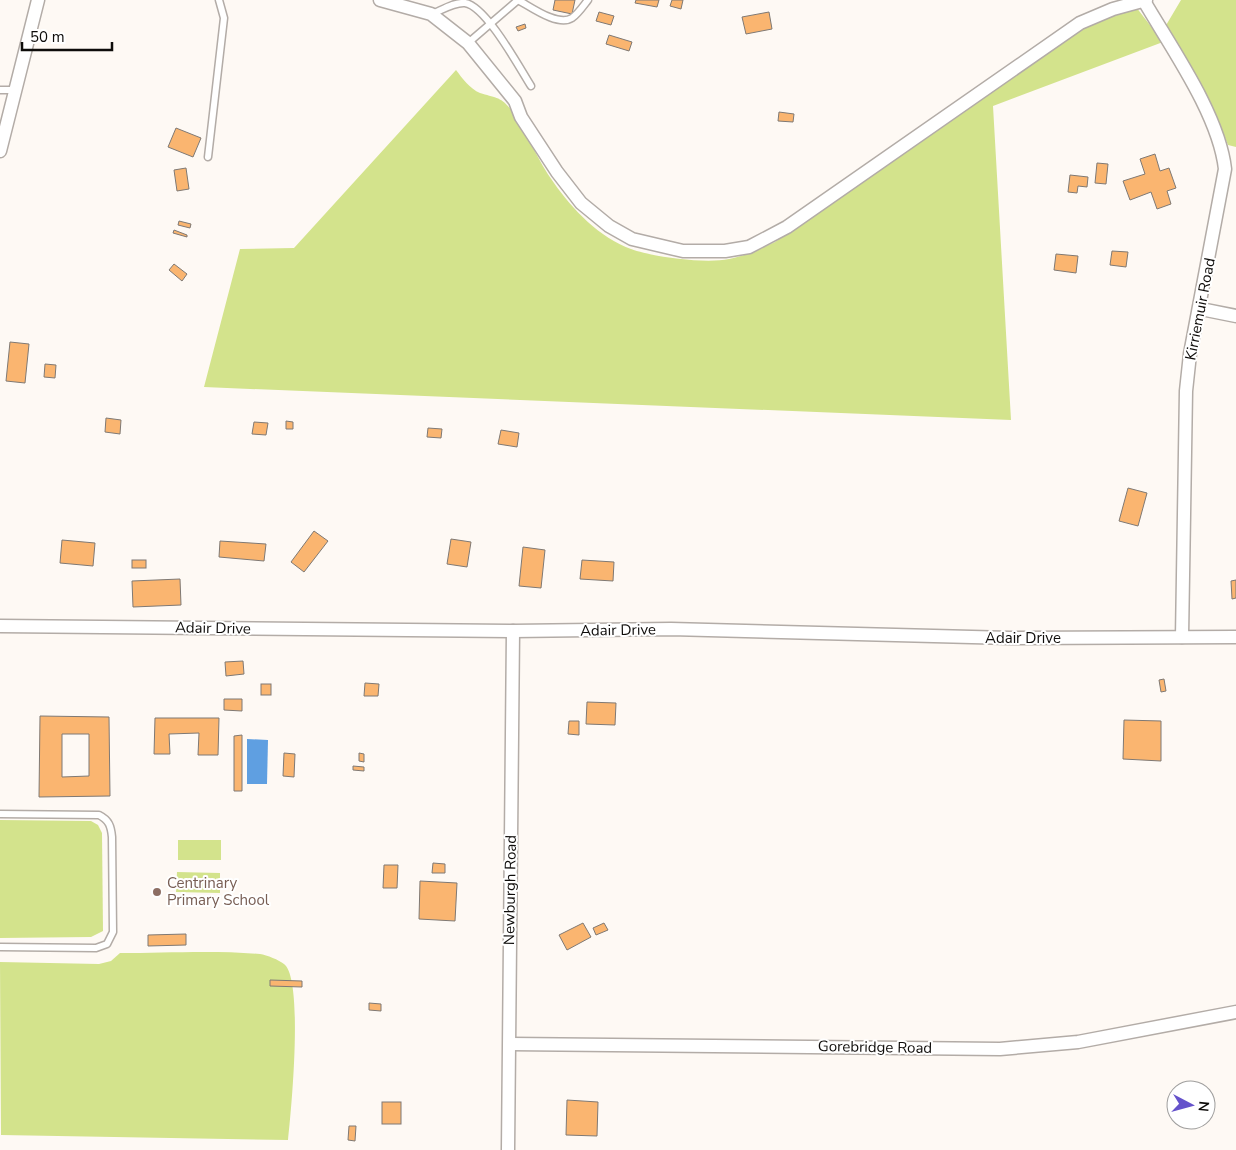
<svg xmlns="http://www.w3.org/2000/svg" width="1236" height="1150" font-family="'Nunito Sans',sans-serif">
  <style>
    .green { fill: #d3e38c }
    .water { fill: #5f9fe1 }
    .building { fill: #fab570; stroke: #7f7974; fill-rule: evenodd }
    .lines { fill: none; stroke-linecap: round; stroke-linejoin: round }
    .service-casing { stroke: #b3aca7; stroke-width: 9 }
    .minor-casing { stroke: #b3aca7; stroke-width: 15 }
    .service { stroke: #fff; stroke-width: 6 }
    .minor { stroke: #fff; stroke-width: 12 }
    .education-dot { fill: #8d6e63; stroke: #fff; stroke-width: 2 }
    .labels { text-anchor: middle; stroke-width: 4; stroke-linejoin: round; paint-order: stroke }
    .street-label { font-size: 15px; fill: #0e0c0a; stroke: #fff }
    .education-label { font-size: 15px; fill: #785e54; stroke: #fff; text-anchor: start }
  </style>
  <rect width="100%" height="100%" fill="#fef9f4"/>
  <g class="green">
    <path d="M1181 0H1236V147L1228 145 1217 119 1165 27Z"/>
    <path d="M1136 7 1163 42 993 106 1011 420 204 387 240 249 294 248 456 70C462 78 470 89 480 93 495 98 501 96 512 111 528 133 537 160 554 183 572 209 600 238 631 249 653 257 705 264 729 259 745 256 760 249 775 242L1029 60 1081 26Z"/>
    <path d="M0 820 91 821 98 825 102 833 103 931 91 937 0 938Z"/>
    <rect x="178" y="840" width="43" height="20"/>
    <path d="M177 872 220 873V893L176 892Z"/>
    <path d="M120 953C164 953 216 950 260 954 267 955 279 960 284 964 304 979 291 1113 288 1140L1 1135 0 962 99 964 111 961Z"/>
  </g>
  <path class="water" d="M247 739 268 740 267 784H247Z"/>
  <g class="building">
    <path d="M555 0H575L572 14 553 10Z"/>
    <path d="M636 0H659L657 7 635 3Z"/>
    <path d="M672 0H683L681 9 670 6Z"/>
    <path d="M599 12 614 16 611 25 596 21Z"/>
    <path d="M769 12 772 29 746 34 742 17Z"/>
    <path d="M525 24 526 28 518 31 516 27Z"/>
    <path d="M609 35 632 42 629 51 606 44Z"/>
    <path d="M779 112 794 114 793 122 778 121Z"/>
    <path d="M176 128 201 138 193 157 168 147Z"/>
    <path d="M1155 154 1160 171 1169 168 1176 188 1167 191 1171 204 1157 209 1151 192 1130 200 1123 181 1145 174 1140 159Z"/>
    <path d="M1097 163 1108 164 1106 184 1095 183Z"/>
    <path d="M186 168 189 189 177 191 174 170Z"/>
    <path d="M1070 175 1088 177 1087 187 1078 186 1077 193 1068 192Z"/>
    <path d="M179 221 191 224 190 228 178 225Z"/>
    <path d="M174 230 187 235V237L173 233Z"/>
    <path d="M1112 251 1128 252 1126 267 1110 265Z"/>
    <path d="M1056 254 1078 256 1076 273 1054 270Z"/>
    <path d="M174 264 187 274 182 281 169 270Z"/>
    <path d="M10 342 29 344 25 383 6 381Z"/>
    <path d="M45 364 56 365 55 378 44 377Z"/>
    <path d="M106 418 121 420 120 434 105 432Z"/>
    <path d="M286 421 293 422V429H286Z"/>
    <path d="M254 422 268 423 266 435 252 434Z"/>
    <path d="M428 428 442 429 441 438 427 437Z"/>
    <path d="M501 430 519 433 517 447 498 444Z"/>
    <path d="M1128 488 1147 493 1138 526 1119 521Z"/>
    <path d="M314 531 328 541 304 572 291 562Z"/>
    <path d="M451 539 471 542 467 567 447 564Z"/>
    <path d="M62 540 95 543 93 566 60 563Z"/>
    <path d="M220 541 266 544 264 561 219 557Z"/>
    <path d="M523 547 545 550 541 588 519 586Z"/>
    <rect x="132" y="560" width="14" height="8"/>
    <path d="M582 560 614 562 613 581 580 579Z"/>
    <path d="M180 579 181 605 133 607 132 581Z"/>
    <path d="M1236 580V598L1232 599 1231 581Z"/>
    <path d="M243 661 244 674 226 676 225 662Z"/>
    <path d="M1164 679 1166 691 1161 692 1159 680Z"/>
    <path d="M365 683 379 684 378 696H364Z"/>
    <rect x="261" y="684" width="10" height="11"/>
    <path d="M224 699H242V711L224 710Z"/>
    <path d="M587 702 616 703 615 725 586 724Z"/>
    <path d="M40 716 109 717 110 796 39 797ZM62 734H89V776L62 777Z"/>
    <path d="M155 718H219L218 755H198L199 733 169 734 170 754H154Z"/>
    <path d="M1124 720 1161 721V761L1123 759Z"/>
    <path d="M569 721H579V735L568 734Z"/>
    <path d="M242 735V791H234V736Z"/>
    <path d="M284 753 295 754 294 777 283 776Z"/>
    <path d="M359 753 364 754V762L359 761Z"/>
    <path d="M353 766 364 767V771L353 770Z"/>
    <path d="M433 863 445 864V873H432Z"/>
    <path d="M384 865H398L397 888H383Z"/>
    <path d="M420 881 457 883 455 921 419 919Z"/>
    <path d="M583 923 591 937 567 950 559 935Z"/>
    <path d="M604 923 608 930 596 935 593 928Z"/>
    <path d="M186 934V945L148 946V935Z"/>
    <path d="M270 980 302 981V987L270 986Z"/>
    <path d="M369 1003 381 1004V1011L369 1010Z"/>
    <path d="M567 1100 598 1102 597 1136 566 1135Z"/>
    <rect x="382" y="1102" width="19" height="22"/>
    <path d="M349 1126H356L355 1141 348 1140Z"/>
  </g>
  <g class="lines">
    <g class="service-casing">
      <g id="service">
        <path d="M518 0C531 7 558 27 572 18 578 14 584 5 588 0"/>
        <path d="M432 14C442 10 454 2 465 3 486 6 519 67 531 86"/>
        <path d="M468 43 518 0"/>
        <path d="M0 90H15"/>
        <path d="M208 157 224 18 219 0"/>
        <path d="M0 814 99 815C109 820 111 826 112 837L113 932 107 944 96 948 0 947"/>
      </g>
    </g>
    <g class="minor-casing">
      <g id="minor">
        <path d="M380 0 431 14 468 43 515 101 521 117 557 172 581 203 609 226 632 239 683 251H725L749 247 787 227 1080 23 1113 9 1146 0"/>
        <path d="M1144 1C1172 49 1219 115 1225 169L1190 354 1186 391 1182 637"/>
        <path d="M0 151 38 0"/>
        <path d="M1201 309 1236 316"/>
        <path d="M0 626 513 631 671 629 1010 638 1236 637"/>
        <path d="M510 1044 1000 1049 1078 1042 1236 1012"/>
        <path d="M508 1150 513 631"/>
      </g>
    </g>
    <use href="#service" class="service"/>
    <use href="#minor" class="minor"/>
  </g>
  <circle class="education-dot" cx="157" cy="892" r="5"/>
  <g class="labels">
    <g class="street-label">
      <text transform="translate(1200 309) rotate(-79)" y="5">Kirriemuir Road</text>
      <text transform="translate(213 628) rotate(1)" y="5">Adair Drive</text>
      <text transform="translate(618 630) rotate(-1)" y="5">Adair Drive</text>
      <text x="1023" y="643">Adair Drive</text>
      <text transform="translate(510 890) rotate(-89)" y="5">Newburgh Road</text>
      <text transform="translate(875 1047) rotate(1)" y="5">Gorebridge Road</text>
    </g>
    <g class="education-label">
      <text x="167" y="888">Centrinary<tspan x="167" dy="17">Primary School</tspan></text>
    </g>
  </g>
  <g transform="translate(1191 1105) rotate(96)"><circle r="24" fill="#ffffff" stroke="#9f9e9d"/>
  <path d="M0-4L9 19L0 12L-9 19Z" fill="#6552cb"/>
  <text y="-8" font-size="14" font-weight="bold" text-anchor="middle" fill="#0e0c0a">N</text>
  </g>
  <path d="M22 42v8h90v-8" fill="none" stroke="#0e0c0a" stroke-width="2.5"/>
  <text x="30" y="42" font-size="15" fill="#0e0c0a" stroke="#ffffff" stroke-width="4" paint-order="stroke">50 m</text>
</svg>
